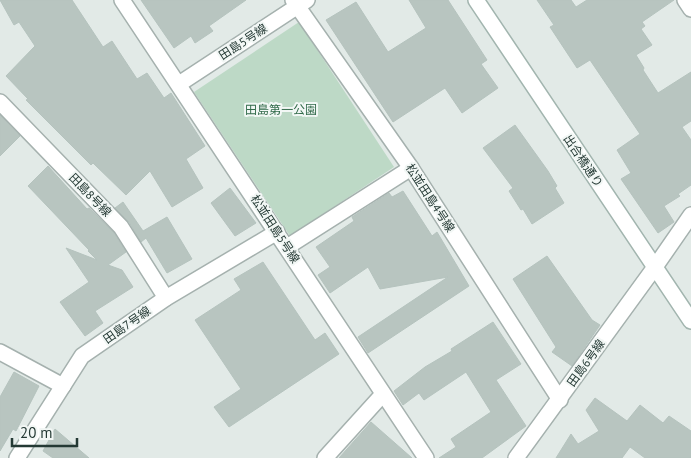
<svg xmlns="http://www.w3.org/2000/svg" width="691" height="458" font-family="'PT Sans','Noto Sans JP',sans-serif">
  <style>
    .green { fill: #bdd9c6 }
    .building { fill: #b8c5c0; stroke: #b5c3be }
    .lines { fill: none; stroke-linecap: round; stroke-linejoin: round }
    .street-casing { stroke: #a5b1ae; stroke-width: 18 }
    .secondary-casing { stroke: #a2b5af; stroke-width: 18 }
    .street { stroke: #fff; stroke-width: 15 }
    .secondary { stroke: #fff; stroke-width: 15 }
    .labels { text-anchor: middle; stroke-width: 4; stroke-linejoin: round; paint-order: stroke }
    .street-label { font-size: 12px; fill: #243934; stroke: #f2f7f5 }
    .park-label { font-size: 12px; fill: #336b4b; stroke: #f2f7f5 }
  </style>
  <rect width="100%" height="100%" fill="#e2eae7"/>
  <path class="green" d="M299 22 394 167 290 236 194 92Z"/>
  <g class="building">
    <path d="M0 0H72L103 47 112 41 137 79 147 73 164 98 171 93 205 146 186 159 203 188 172 207 150 171 126 195 93 163 91 165 26 100 28 99 6 76 35 46 19 22 14 25Z"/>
    <path d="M141 0H246L209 26 213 31 195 43 191 36 174 48Z"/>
    <path d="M409 0H448L487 60 481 64 498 88 462 113 445 88 393 122 326 20 356 2 388 52 426 28Z"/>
    <path d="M537 0H571L576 7 587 0H674L642 22 645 26 641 29 652 45 636 55 644 68 643 70 658 93 691 72V121L682 127 691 140V185L678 194 680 196 664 206 674 222 658 233 621 179 631 173 617 150 640 134 590 60 577 68 550 27 554 25Z"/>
    <path d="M0 115 20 136 0 156Z"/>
    <path d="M515 125 548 171 557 186 555 188 564 203 532 224 523 209 521 210 509 191 513 188 483 148Z"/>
    <path d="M48 166 87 209 89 208 114 233 126 252 108 265 122 270 133 287 95 311 103 323 85 336 60 302 89 282 66 248 97 260 88 251 89 250 28 186Z"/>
    <path d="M230 188 256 223 235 236 211 203Z"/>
    <path d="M403 191 432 236 437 232 469 286 368 353 358 337 448 277 380 289 368 267 330 293 318 275 330 267 316 247 354 221 352 217 389 193 392 197Z"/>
    <path d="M123 202 143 231 167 217 192 259 167 273 146 238 141 242 129 222 115 208Z"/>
    <path d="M547 256 592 320 600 325 572 366 552 352 556 347 513 279Z"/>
    <path d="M263 262 315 340 325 333 339 354 229 427 214 407 241 389 195 320 241 290 234 279Z"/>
    <path d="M493 322 521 364 496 380 526 426 482 458H439L456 447 451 439 491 412 466 372 424 400 419 393 403 405 394 391 425 367 452 351 451 349Z"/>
    <path d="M14 372 39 386 16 431 13 429 0 451V397Z"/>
    <path d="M595 398 627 421 640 405 663 423 669 416 691 431V458H645L630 447 622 458H556L571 434 578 444 599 431 586 410Z"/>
    <path d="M371 422 412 458H339Z"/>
    <path d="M55 429 89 458H53L43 451Z"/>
  </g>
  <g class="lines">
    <g class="street-casing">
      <g id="street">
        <path d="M122 0 426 458"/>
        <path d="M293 0 411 168 560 400"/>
        <path d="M685 0 691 9"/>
        <path d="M179 84 307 0"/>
        <path d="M0 102 121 227 166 298"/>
        <path d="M287 247 411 168"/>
        <path d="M0 352 63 386"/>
        <path d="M17 458 82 356 166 298 277 232"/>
        <path d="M325 458 383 394"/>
        <path d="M516 458 655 267 691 215"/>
      </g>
    </g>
    <g class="secondary-casing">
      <path id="secondary" d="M476 0 691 321"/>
    </g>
    <use href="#street" class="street"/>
    <use href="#secondary" class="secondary"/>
  </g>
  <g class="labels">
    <g class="street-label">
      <text transform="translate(243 42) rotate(-33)" y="4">田島5号線</text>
      <text transform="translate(583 161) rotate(56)" y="4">出合橋通り</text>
      <text transform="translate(90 195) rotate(46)" y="4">田島8号線</text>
      <text transform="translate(430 198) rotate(57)" y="4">松並田島4号線</text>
      <text transform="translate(275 229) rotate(57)" y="4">松並田島5号線</text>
      <text transform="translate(127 325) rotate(-35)" y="4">田島7号線</text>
      <text transform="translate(586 363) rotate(-54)" y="4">田島6号線</text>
    </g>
    <g class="park-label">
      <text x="281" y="114">田島第一公園</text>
    </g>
  </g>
  <path d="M12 438v8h65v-8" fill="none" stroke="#243934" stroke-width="2.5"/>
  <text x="20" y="438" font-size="15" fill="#243934" stroke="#f2f7f5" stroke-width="4" paint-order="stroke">20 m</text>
</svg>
